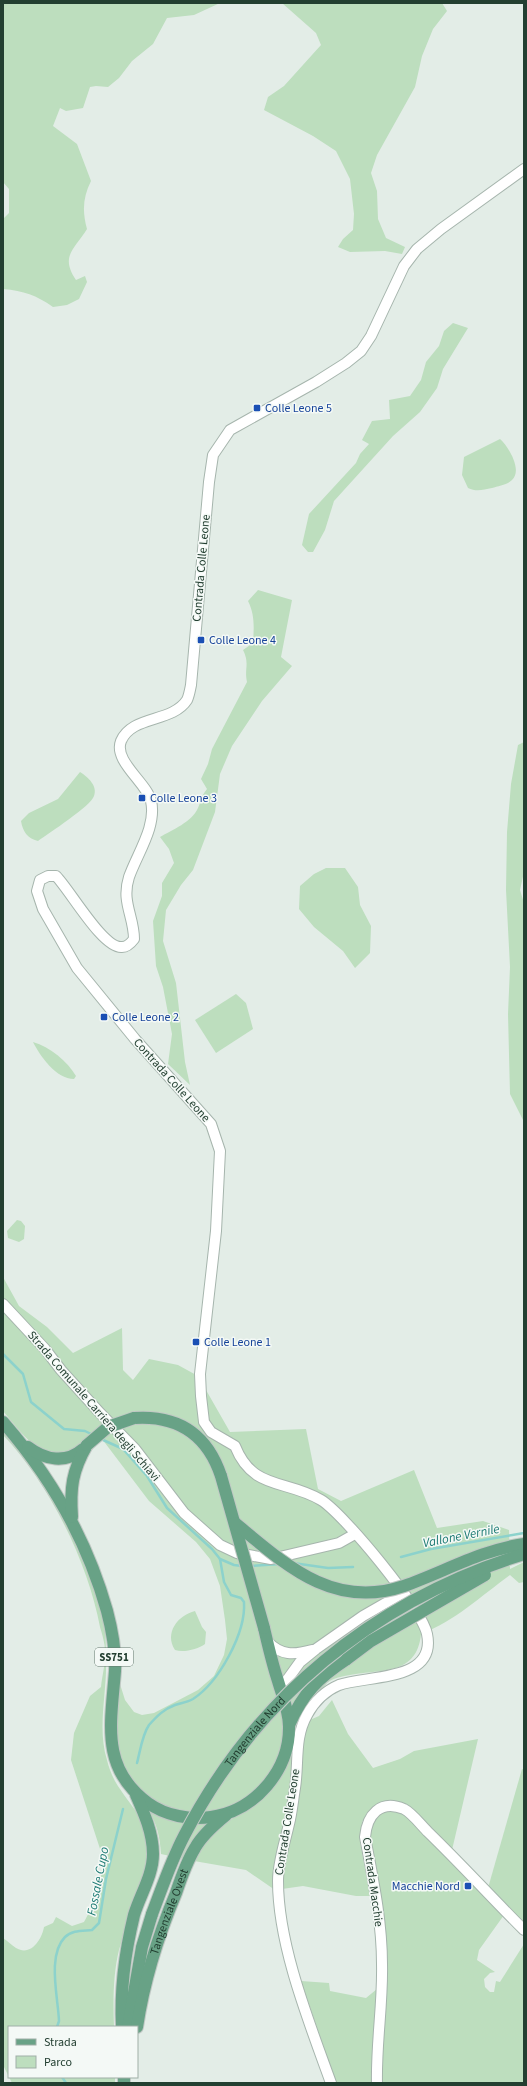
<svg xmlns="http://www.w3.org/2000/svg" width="527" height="2086" font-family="'Source Sans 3',sans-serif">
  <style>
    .green { fill: #bddebe }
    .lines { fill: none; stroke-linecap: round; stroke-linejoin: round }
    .stream { stroke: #8cd2cc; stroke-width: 2.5 }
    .minor-casing { stroke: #a6b5ad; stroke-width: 12 }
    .primary-casing { stroke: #c1c9c5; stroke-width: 14 }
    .minor { stroke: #fff; stroke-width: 10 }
    .primary { stroke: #68a286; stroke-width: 12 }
    .primary-bridge-casing { stroke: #c1c9c5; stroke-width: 14; stroke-linecap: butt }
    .primary-bridge { stroke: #68a286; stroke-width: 12 }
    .transit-dot { fill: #1a4fb4; stroke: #f4f9f6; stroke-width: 1.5 }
    .labels { text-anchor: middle; stroke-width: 3; stroke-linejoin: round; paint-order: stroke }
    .shield { fill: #f4f9f6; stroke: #62776c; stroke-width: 1 }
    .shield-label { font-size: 11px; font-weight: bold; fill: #233f31 }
    .transit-label { font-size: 12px; fill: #164399; stroke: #f4f9f6; text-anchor: start }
    .street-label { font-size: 12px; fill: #233f31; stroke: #f4f9f6 }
    .water-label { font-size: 13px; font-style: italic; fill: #1d7b74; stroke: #f4f9f6 }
  </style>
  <rect width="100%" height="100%" fill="#e3ede7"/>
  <g class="green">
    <path d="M3 3H220L194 15 167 18 153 44 132 61 119 78 108 87 96 86 90 87 83 108 66 111 60 108 53 126 77 144 91 181C83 197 82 211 87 229 74 250 60 256 76 280L85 276 87 282 79 299 67 305 53 307C36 295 24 291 3 289V219L9 213V189L3 182Z"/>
    <path d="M282 3H442L447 11 433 29 422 56 415 87 377 155 371 173 377 191 378 219 386 238 405 247 402 254 385 251 350 252 338 247 343 239 353 230 354 214 350 179 336 151 313 136 264 110 268 97 284 86 321 45 316 33Z"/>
    <path d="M453 323 468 328 443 369 437 388 420 412 393 436 334 501 325 530 313 552H308L302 545 309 514 356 463 360 454 369 444 362 440 372 421 390 419 389 400 410 396 421 380 426 362 439 346 444 331Z"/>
    <path d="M500 439C508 446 523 470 512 480 507 485 498 486 492 488 483 490 476 492 468 488L462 475 464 457Z"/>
    <path d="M258 590 292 600 281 657 292 666 262 701 232 746 220 774 215 812 193 870 181 885 166 910 163 941 176 983 185 1062 190 1085 168 1064 172 1034 163 987 156 966 153 921 162 896V883L174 863 169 849 160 837C172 830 192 822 198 808 202 799 200 798 207 789L201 779 208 764 212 749 247 682C244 668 250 664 243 650L253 643C254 628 255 615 248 601Z"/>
    <path d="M524 742V872L520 890 524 903V1122L510 1094 508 1014 510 967 506 890 507 832 511 784 518 745Z"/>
    <path d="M80 772C88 777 98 786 94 796 91 806 49 833 38 841 27 838 23 832 21 821L29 813 58 799Z"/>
    <path d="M326 868H345L358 887 360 905 371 926 370 953 355 968 343 951 314 927 299 909 300 886 314 874Z"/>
    <path d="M236 994 246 1003 253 1029 216 1053 195 1020Z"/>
    <path d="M33 1042C50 1047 67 1061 76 1076L74 1079C56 1079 40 1056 33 1042Z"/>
    <path d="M17 1220 21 1221 25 1226 24 1239 19 1242 8 1238 7 1231Z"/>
    <path d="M3 1277 19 1306 47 1327 73 1353 122 1328 123 1370 133 1380 149 1359 178 1365 198 1376 230 1432 306 1429 318 1489 341 1501 414 1470 437 1528 483 1521 509 1530 510 1569 524 1562V1582L519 1583 510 1575C481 1596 455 1621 421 1634 417 1675 383 1669 350 1675 343 1676 333 1678 327 1683 317 1694 314 1705 312 1719L319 1716 332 1700 348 1734 373 1768 400 1759 414 1751 478 1739 452 1850 424 1820 399 1804 374 1807 367 1813 362 1822 360 1842 370 1896H356L303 1886 275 1890 246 1870 194 1861 205 1843 221 1826 262 1799 301 1709 344 1655 285 1725C284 1739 281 1756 273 1769 254 1802 218 1817 180 1811 171 1810 159 1808 152 1802 147 1798 143 1793 139 1789 127 1777 117 1762 114 1745 112 1732 118 1699 120 1684L125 1700 134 1712 142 1715 154 1713 198 1690 214 1676 224 1655 227 1639 225 1620 220 1586 210 1559 196 1542 149 1501 96 1431C90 1437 83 1447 76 1450 42 1466 22 1433 3 1411Z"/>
    <path d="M3 1430C47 1476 88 1554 103 1616 106 1630 106 1646 106 1661 107 1693 97 1728 107 1760 109 1769 114 1781 120 1789 132 1808 153 1827 149 1852 145 1885 128 1917 119 1950 113 1974 113 2002 114 2027H9V2077H115V2083H12L3 2065V1938C8 1941 11 1945 16 1948 31 1957 42 1939 44 1927L53 1923 56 1917 72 1926 84 1922C94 1905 103 1878 103 1858L71 1760 74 1733 90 1696 101 1687C102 1676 106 1662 105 1651 105 1643 102 1634 100 1627 88 1562 49 1483 3 1435Z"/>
    <path d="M195 1611 202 1627 206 1632 205 1644C198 1649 184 1653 175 1650 164 1633 178 1615 195 1611Z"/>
    <path d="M522 1769 524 1770V1923L488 1888Z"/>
    <path d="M148 1809 210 1822 184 1859 161 1854C160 1837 157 1824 148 1809Z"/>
    <path d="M385 1811 401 1813 411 1819 504 1915 479 1950 477 1960 495 1972 490 1973 484 1979 485 1987 490 1992H494L496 1981 500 1982 524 1944V2083H336L301 1981 329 1983 330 1991 366 1998 377 1989 386 1987 370 1832C372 1822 376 1816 385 1811Z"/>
  </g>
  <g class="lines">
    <g class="stream">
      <path d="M3 1354 23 1374 31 1402 64 1429 85 1431 93 1435"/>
      <path d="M101 1439 123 1449 147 1476 167 1508 212 1549 220 1559 234 1565 242 1566"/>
      <path d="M401 1557 431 1549 524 1533"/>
      <path d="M293 1563 328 1568 353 1567"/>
      <path d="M251 1566 280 1564"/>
      <path d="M137 1763C140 1752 142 1735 149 1725 157 1716 164 1709 175 1705 181 1703 188 1702 193 1699 219 1682 246 1633 244 1602L241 1598 231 1595 224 1582 220 1559"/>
      <path d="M57 2027 59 2021C58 1997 47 1955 65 1937 72 1930 83 1931 92 1930L99 1923 106 1879 123 1809"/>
      <path d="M62 2077 66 2083"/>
    </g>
    <g class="minor-casing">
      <g id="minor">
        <path d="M3 1304 45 1349 61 1370 100 1413 135 1449 184 1513 220 1545 237 1553 271 1559 339 1543 355 1534"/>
        <path d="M267 1641C281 1656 294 1655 312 1650"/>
        <path d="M282 1693 287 1680 300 1662 316 1649 363 1616 403 1593"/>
        <path d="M331 2083C309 2022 278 1945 278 1881 278 1862 285 1842 289 1824 292 1812 293 1800 295 1788 299 1763 294 1738 307 1715 314 1702 325 1691 339 1685 367 1675 437 1682 427 1634 422 1609 344 1514 321 1500 286 1479 253 1491 235 1446L211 1432 204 1422 201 1396 200 1374 216 1231 220 1151 211 1124 135 1039 77 968 43 909 37 891 40 880 48 876H56C70 890 103 949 122 947 127 947 131 943 134 939 134 916 121 902 129 877 137 854 157 826 151 801 147 783 113 761 121 741 132 715 172 723 187 700 189 696 190 690 191 685L209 482 213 455 230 430 316 382 346 363 361 351 371 336 404 266 417 249 441 229 524 169"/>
        <path d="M377 2083C376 2043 383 2004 382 1964 382 1921 373 1879 365 1837 367 1815 380 1799 404 1809 412 1813 421 1825 428 1832 461 1864 492 1898 524 1930"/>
      </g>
    </g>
    <g class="primary-casing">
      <g id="primary">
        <path d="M134 1418C178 1415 207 1434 221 1476"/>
        <path d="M3 1422C51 1477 87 1540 107 1611 112 1630 116 1651 115 1671 111 1723 100 1768 148 1803 166 1816 190 1820 211 1817 255 1811 290 1770 289 1726 289 1711 282 1695 278 1681 272 1663 268 1645 264 1628"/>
        <path d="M28 1447C45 1460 66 1464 83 1449"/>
        <path d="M72 1517C70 1488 72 1471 87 1445"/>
        <path d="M289 1725C303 1693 318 1678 347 1659"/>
        <path d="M122 2027C120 1989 125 1952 134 1915 140 1895 153 1875 153 1854 153 1833 144 1813 136 1795"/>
        <path d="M128 2027 142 1947 152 1914"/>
        <path id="s1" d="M137 2027C144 1981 158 1936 176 1893 181 1878 187 1861 195 1848 202 1835 215 1824 226 1815"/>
        <path d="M124 2083V2077"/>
      </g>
    </g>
    <use href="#minor" class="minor"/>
    <use href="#primary" class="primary"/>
    <g class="primary-bridge-casing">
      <g id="primary-bridge">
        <path d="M87 1445 108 1427 134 1418"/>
        <path d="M221 1476 264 1628"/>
        <path d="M235 1523C286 1565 333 1610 404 1586 444 1572 481 1550 524 1544"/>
        <path d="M347 1659 371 1641 485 1575"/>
        <path id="s2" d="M152 1914C162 1888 171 1861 184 1836 255 1698 374 1601 521 1555"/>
      </g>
    </g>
    <use href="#primary-bridge" class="primary-bridge"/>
  </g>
  <g class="transit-dot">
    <rect x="253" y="404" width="8" height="8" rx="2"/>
    <rect x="197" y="636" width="8" height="8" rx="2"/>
    <rect x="138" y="794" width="8" height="8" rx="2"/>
    <rect x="100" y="1013" width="8" height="8" rx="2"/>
    <rect x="192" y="1338" width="8" height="8" rx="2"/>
    <rect x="464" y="1882" width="8" height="8" rx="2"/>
  </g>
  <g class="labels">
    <rect class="shield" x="95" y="1648" width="38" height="18" rx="3"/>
    <g class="shield-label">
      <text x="114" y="1661">SS751</text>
    </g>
    <g class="transit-label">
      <text x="265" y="412">Colle Leone 5</text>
      <text x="209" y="644">Colle Leone 4</text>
      <text x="150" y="802">Colle Leone 3</text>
      <text x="112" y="1021">Colle Leone 2</text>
      <text x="204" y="1346">Colle Leone 1</text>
      <text x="460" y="1890" text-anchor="end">Macchie Nord</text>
    </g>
    <g class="street-label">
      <text transform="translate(201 568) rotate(-85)" y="4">Contrada Colle Leone</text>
      <text transform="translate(172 1080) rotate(48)" y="4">Contrada Colle Leone</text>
      <text transform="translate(94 1406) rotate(49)" y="4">Strada Comunale Carriera degli Schiavi</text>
      <text dy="4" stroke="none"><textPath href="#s2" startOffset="211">Tangenziale Nord</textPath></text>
      <text transform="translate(287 1822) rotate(-81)" y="4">Contrada Colle Leone</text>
      <text transform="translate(373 1882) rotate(82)" y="4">Contrada Macchie</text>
      <text dy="4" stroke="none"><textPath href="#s1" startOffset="120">Tangenziale Ovest</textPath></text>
    </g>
    <g class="water-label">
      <text transform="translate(461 1535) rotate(-11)" y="5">Vallone Vernile</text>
      <text transform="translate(97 1881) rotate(-79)" y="5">Fossale Cupo</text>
    </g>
  </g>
  <rect width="527" height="2086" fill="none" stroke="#233f31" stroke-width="8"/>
  <rect x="8" y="2026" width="130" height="52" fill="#f4f9f6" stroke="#a0afa7"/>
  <rect x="16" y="2039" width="20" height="6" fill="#68a286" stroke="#a0afa7"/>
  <text x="44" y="2046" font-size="12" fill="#233f31">Strada</text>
  <rect x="16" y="2056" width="20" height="12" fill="#bddebe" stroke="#a0afa7"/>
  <text x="44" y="2066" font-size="12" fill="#233f31">Parco</text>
</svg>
